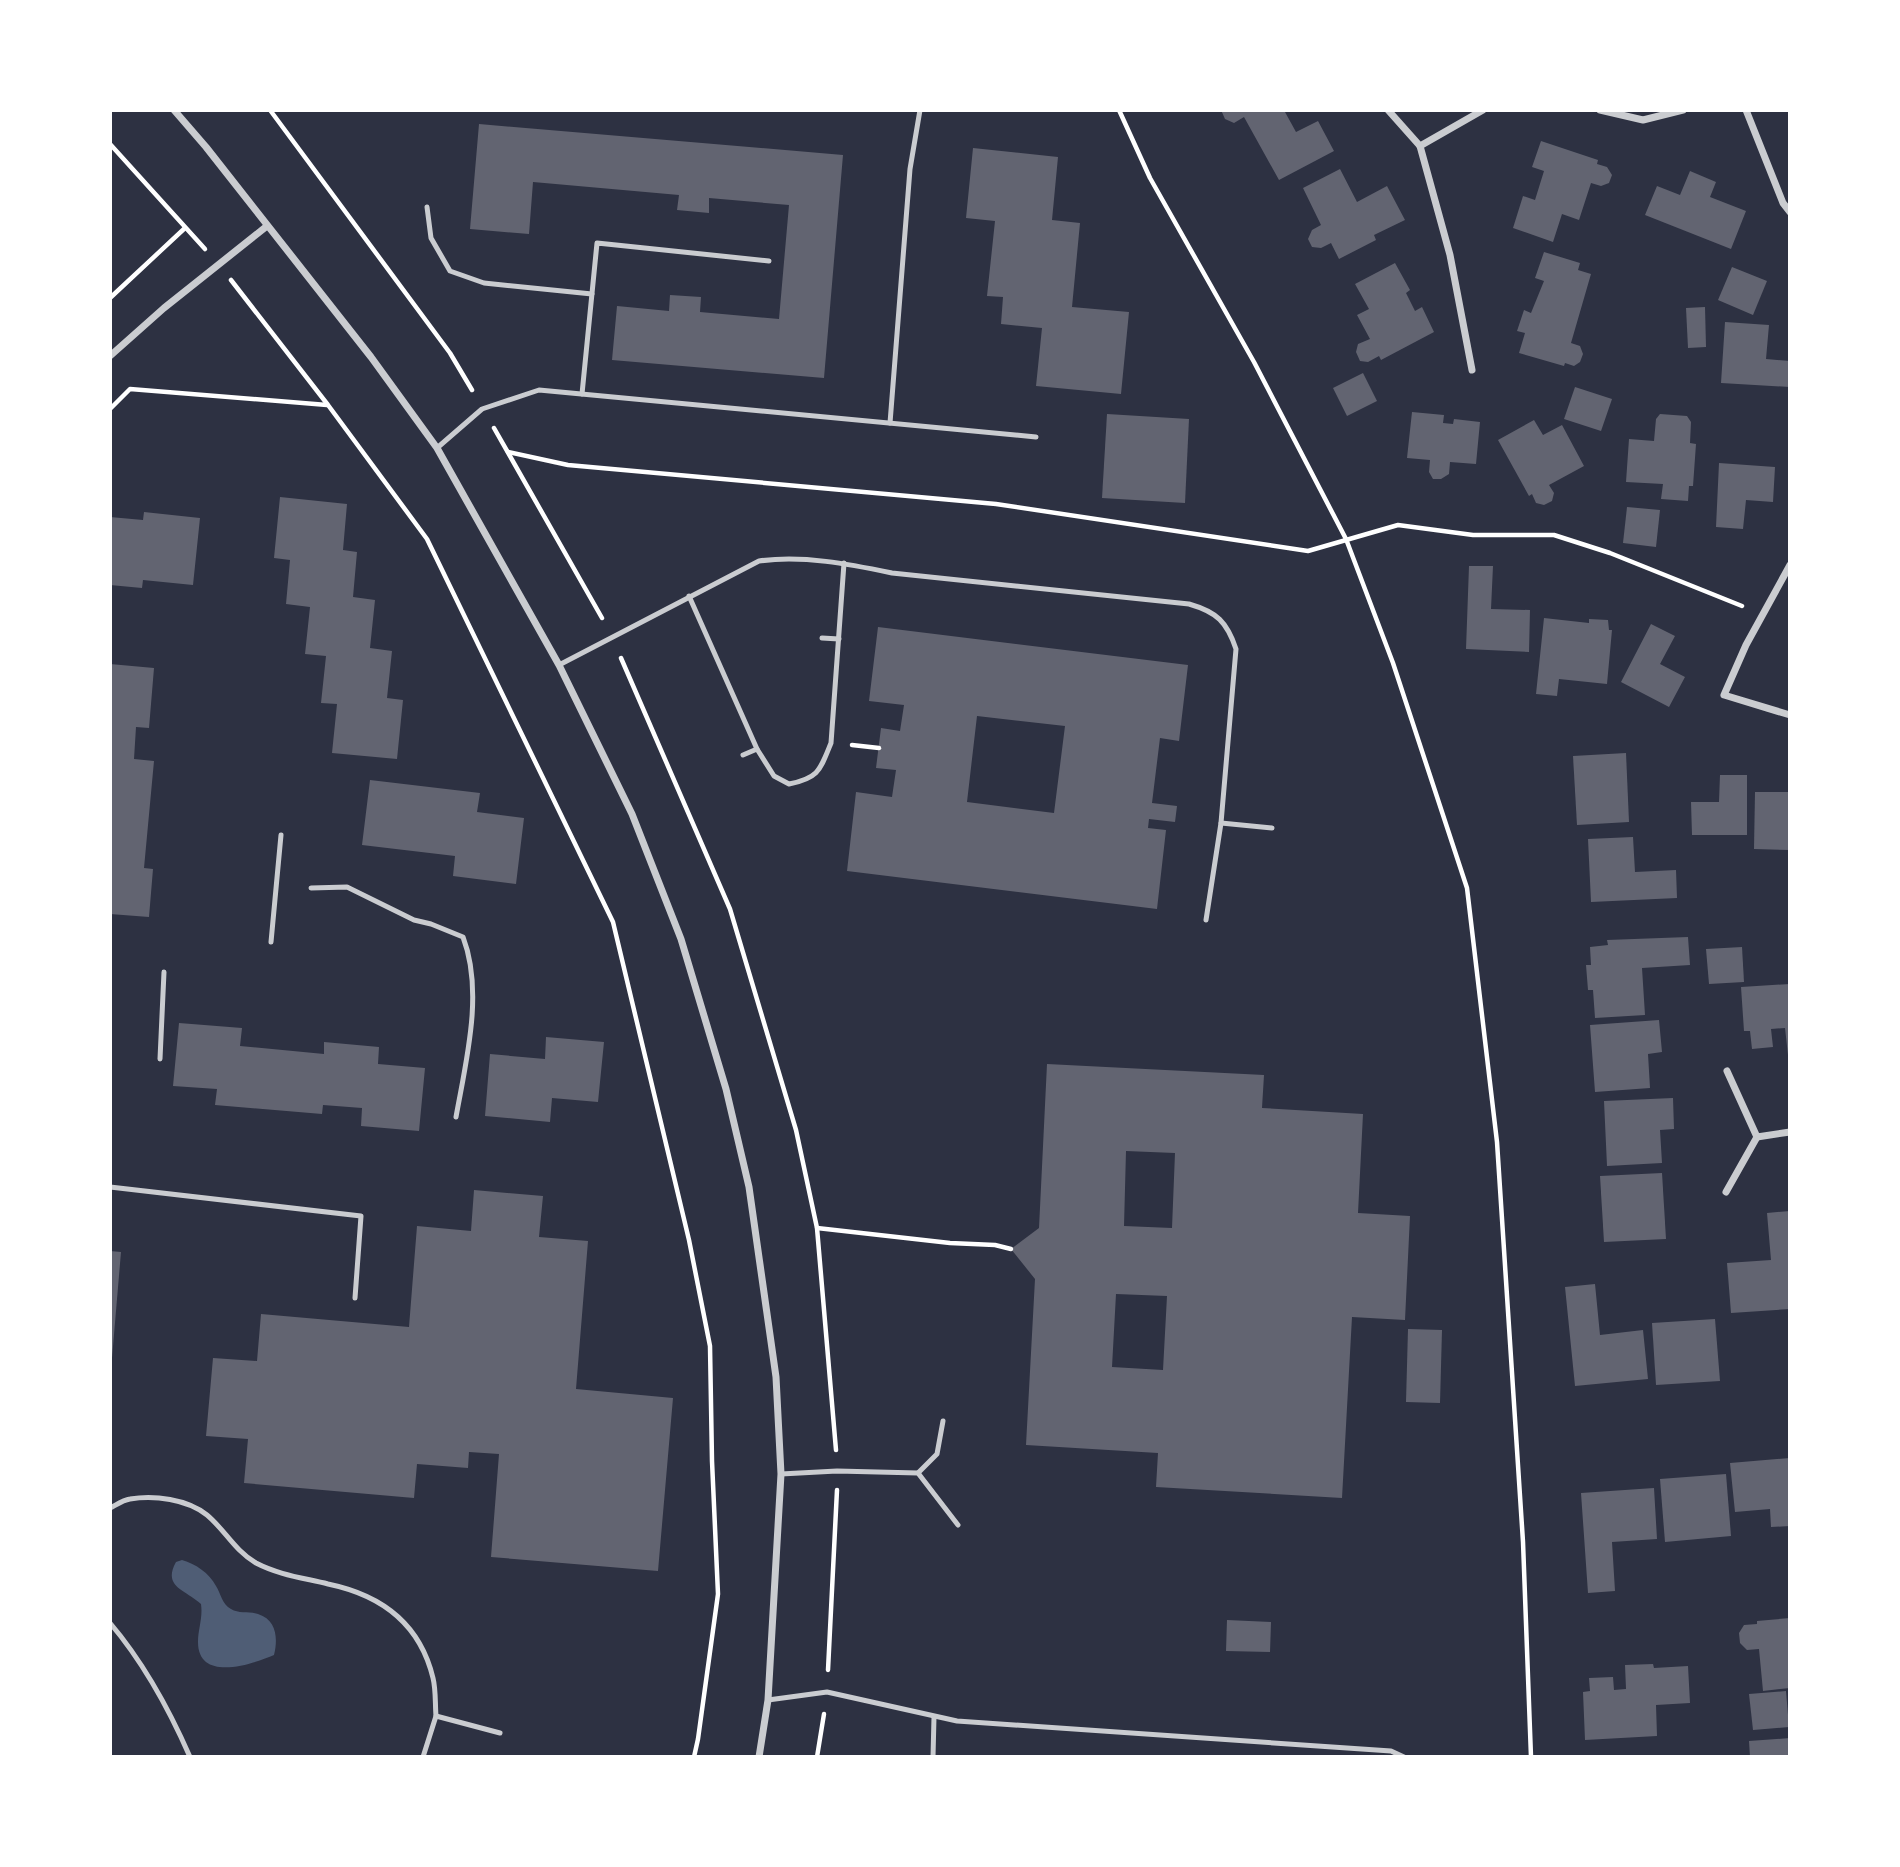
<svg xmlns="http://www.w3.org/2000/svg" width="1900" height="1867" font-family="'Nunito Sans',sans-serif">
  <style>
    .water { fill: #4f5d75 }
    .building { fill: #626471; fill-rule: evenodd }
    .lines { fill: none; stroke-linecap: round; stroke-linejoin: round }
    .path { stroke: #fff; stroke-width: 4.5 }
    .service { stroke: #caccd0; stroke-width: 5 }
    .minor { stroke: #caccd0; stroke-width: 7 }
  </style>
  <rect width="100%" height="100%" fill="#2d3142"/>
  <path class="water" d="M182 1560C196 1564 209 1573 216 1586 221 1594 222 1604 231 1609 239 1614 249 1611 258 1614 277 1620 278 1639 274 1655 253 1664 198 1683 198 1642 198 1629 203 1618 201 1604 186 1590 162 1587 176 1562Z"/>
  <g class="building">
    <path d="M1221 110H1289L1285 112 1296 132 1318 121 1334 151 1279 180 1244 117 1234 123 1225 119Z"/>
    <path d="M479 124 843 155 824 378 612 360 617 306 669 311 670 295 701 297 700 312 779 319 789 205 709 198V213L677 210 679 195 533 182 529 234 470 229Z"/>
    <path d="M1541 141 1598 160 1597 164 1607 167 1612 175 1609 183 1601 186 1591 183 1579 220 1562 214 1553 242 1513 228 1523 196 1535 200 1544 171 1532 167Z"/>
    <path d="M973 148 1058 157 1052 220 1080 223 1072 307 1129 312 1121 394 1036 386 1042 328 1001 324 1003 297 987 296 995 221 966 218Z"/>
    <path d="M1340 169 1357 202 1387 186 1405 220 1374 235 1376 240 1339 259 1331 243 1321 248 1312 247 1308 239 1312 230 1321 225 1303 188Z"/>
    <path d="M1690 171 1716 182 1710 197 1746 211 1731 249 1645 215 1657 186 1680 195Z"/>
    <path d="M1544 252 1580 263 1578 270 1591 274 1571 343 1580 346 1583 354 1580 362 1574 366 1565 363 1564 366 1519 353 1525 333 1517 331 1524 310 1531 313 1544 281 1535 278Z"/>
    <path d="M1395 263 1410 290 1406 293 1415 311 1422 307 1434 332 1381 360 1379 356 1368 362 1360 361 1356 352 1358 344 1370 339 1357 315 1369 309 1355 284Z"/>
    <path d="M1732 267 1767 281 1753 315 1718 300Z"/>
    <path d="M1705 307 1706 347 1688 348 1686 308Z"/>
    <path d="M1725 322 1769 325 1766 359 1790 361V387L1721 383Z"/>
    <path d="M1363 373 1377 401 1347 416 1333 388Z"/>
    <path d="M1575 387 1612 399 1601 431 1564 419Z"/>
    <path d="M1412 412 1444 415 1443 423 1453 424 1454 419 1480 422 1476 464 1450 462 1449 474 1441 479H1433L1429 472 1430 460 1407 458Z"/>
    <path d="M1107 414 1189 419 1185 503 1102 498Z"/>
    <path d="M1660 414 1687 416 1691 422 1690 443 1696 444 1693 486H1689L1688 501 1661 499 1663 484 1626 482 1629 439 1654 441 1656 419Z"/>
    <path d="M1534 420 1543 435 1562 425 1584 466 1549 485 1554 493 1552 501 1544 505 1536 503 1532 494 1529 496 1498 440Z"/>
    <path d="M1719 463 1775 467 1773 502 1746 500 1743 529 1716 527Z"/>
    <path d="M280 497 347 504 343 550 357 552 353 597 375 600 370 648 392 651 387 698 403 700 397 759 332 753 337 704 321 703 326 656 305 654 310 607 286 604 290 560 274 558Z"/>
    <path d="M1627 507 1660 510 1656 547 1623 543Z"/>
    <path d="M144 512 200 518 193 585 143 580 142 588 110 585V517L143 520Z"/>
    <path d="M1469 566H1493L1491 609 1530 610 1529 652 1466 649Z"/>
    <path d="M1544 618 1589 623V619L1608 620 1609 630H1612L1607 684 1559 679 1557 696 1536 694Z"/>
    <path d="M1651 624 1675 636 1660 664 1685 677 1669 707 1621 682Z"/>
    <path d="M878 627 1188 665 1179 741 1160 738 1152 803 1177 806 1175 822 1149 819 1148 828 1166 830 1157 909 847 871 856 792 892 797 896 770 876 768 881 728 900 731 904 705 869 701ZM977 716 1065 726 1054 813 967 802Z"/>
    <path d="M110 664 154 668 149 728 136 727 134 759 154 761 144 868 153 869 149 917 110 914Z"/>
    <path d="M1626 753 1629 822 1577 825 1573 756Z"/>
    <path d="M1720 775H1747V835H1692L1691 802H1719Z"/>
    <path d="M370 780 480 793 477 812 524 818 516 884 453 876 455 856 362 845Z"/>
    <path d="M1755 792H1790V850L1754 849Z"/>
    <path d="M1633 837 1635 872 1676 870 1677 898 1591 902 1588 839Z"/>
    <path d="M1688 937 1690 965 1642 968 1645 1015 1595 1018 1593 990H1588L1586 965H1591L1590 947 1608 945 1607 940Z"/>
    <path d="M1742 947 1744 982 1709 984 1706 949Z"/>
    <path d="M1790 984V1055H1788L1785 1028 1771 1029 1773 1047 1752 1049 1750 1031H1744L1741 987Z"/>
    <path d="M1659 1020 1662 1052 1648 1054 1650 1088 1595 1092 1590 1025Z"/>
    <path d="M179 1023 242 1028 240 1046 324 1054V1042L379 1047 378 1064 425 1068 419 1131 361 1126 362 1108 323 1105 322 1114 215 1105 217 1089 173 1086Z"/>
    <path d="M546 1037 604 1042 598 1102 552 1098 550 1122 485 1116 490 1054 545 1059Z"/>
    <path d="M1047 1064 1264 1075 1262 1108 1363 1114 1358 1213 1410 1216 1405 1320 1352 1317 1342 1498 1156 1487 1158 1453 1026 1445 1035 1279 1011 1249 1039 1228ZM1126 1151 1175 1153 1172 1228 1124 1226ZM1116 1294 1167 1296 1163 1370 1112 1367Z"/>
    <path d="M1673 1098 1674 1129 1660 1130 1662 1163 1607 1166 1604 1101Z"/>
    <path d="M1662 1173 1666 1239 1604 1242 1600 1176Z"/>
    <path d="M474 1190 543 1196 539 1237 588 1241 576 1389 673 1398 658 1571 491 1557 499 1454 469 1452 468 1468 417 1464 414 1498 244 1483 248 1439 206 1436 213 1358 257 1361 261 1314 409 1327 417 1226 471 1231Z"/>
    <path d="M1790 1211V1309L1731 1313 1727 1263 1771 1260 1767 1213Z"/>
    <path d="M110 1251 121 1252 112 1358H110Z"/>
    <path d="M1595 1284 1600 1335 1643 1330 1648 1379 1575 1386 1565 1287Z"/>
    <path d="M1715 1319 1720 1381 1656 1385 1652 1323Z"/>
    <path d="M1408 1329 1442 1330 1440 1403 1406 1402Z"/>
    <path d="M1790 1458V1526L1771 1527 1770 1509 1735 1512 1730 1463Z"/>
    <path d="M1726 1474 1731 1536 1665 1542 1660 1479Z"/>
    <path d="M1654 1488 1657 1539 1612 1542 1615 1591 1588 1593 1581 1493Z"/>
    <path d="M1790 1618V1688L1763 1691 1759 1649 1747 1650 1740 1643 1739 1633 1744 1625 1757 1624V1621Z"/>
    <path d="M1227 1620 1271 1622 1270 1652 1226 1651Z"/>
    <path d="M1653 1664 1654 1668 1688 1666 1690 1703 1656 1705 1657 1736 1585 1740 1583 1692 1590 1691 1589 1678 1613 1677 1614 1690 1626 1689 1625 1665Z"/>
    <path d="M1786 1691 1789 1727 1753 1730 1749 1694Z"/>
    <path d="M1790 1738V1757H1750L1749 1741Z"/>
  </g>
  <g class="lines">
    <g class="path">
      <path d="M270 110 450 353 472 390"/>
      <path d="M1119 110 1150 178 1254 362 1346 539 1393 663 1467 888 1497 1142 1523 1542 1531 1757"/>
      <path d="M110 144 205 249"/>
      <path d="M231 280 328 405 427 539 613 922 689 1240 710 1346 712 1461 718 1594 698 1739 694 1757"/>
      <path d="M110 298 185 228"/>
      <path d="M110 409 130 389 327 405"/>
      <path d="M494 428 602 618"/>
      <path d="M508 452 568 465 996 504 1308 551 1398 525 1473 535H1554L1610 553 1742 606"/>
      <path d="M621 658 730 909 796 1130 817 1228 836 1450"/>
      <path d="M852 745 879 748"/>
      <path d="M817 1228 950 1243 995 1245 1011 1249"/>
      <path d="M828 1670 837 1490"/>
      <path d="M817 1757 824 1714"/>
    </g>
    <g class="service">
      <path d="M427 207 431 238 450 271 484 283 592 294"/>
      <path d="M582 394 597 243 769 261"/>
      <path d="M890 423 910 169 920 110"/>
      <path d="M437 448 482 409 539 390 1036 437"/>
      <path d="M689 596 757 749 774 776 789 784C819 778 820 770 831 743L844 563"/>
      <path d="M822 638 839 639"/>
      <path d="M559 665 759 561C803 555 849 564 892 573L1189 604C1217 612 1227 622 1236 649L1221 823 1206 920"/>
      <path d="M743 755 757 749"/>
      <path d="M1221 823 1272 828"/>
      <path d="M311 888 347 887 414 920 431 924 463 937C484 992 466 1061 456 1117"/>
      <path d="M271 942 281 835"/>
      <path d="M160 1059 164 972"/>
      <path d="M110 1187 361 1216 355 1298"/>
      <path d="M918 1473 937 1454 943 1421"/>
      <path d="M781 1474 837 1471 918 1473 958 1525"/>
      <path d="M110 1508C116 1505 123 1500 130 1499 154 1495 187 1499 207 1515 225 1530 234 1550 256 1563 279 1575 304 1578 328 1584 381 1595 420 1624 433 1678 436 1690 435 1704 436 1716"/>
      <path d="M110 1623C144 1663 169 1709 190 1757"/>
      <path d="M768 1700 827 1692 957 1721 1391 1751 1404 1757"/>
      <path d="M423 1757 436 1716 500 1733"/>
      <path d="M933 1757 934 1717"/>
    </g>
    <g class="minor">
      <path d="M174 110 206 147 371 357 437 448 559 665 632 814 681 939 726 1089 749 1187 776 1377 781 1474 768 1700 759 1757"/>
      <path d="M1388 110 1420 146 1483 110"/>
      <path d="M1600 110 1643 120 1683 110"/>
      <path d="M1746 110 1783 203 1790 212"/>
      <path d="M1420 146 1450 255 1472 370"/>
      <path d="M110 356 164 308 267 226"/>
      <path d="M1790 565 1746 645 1724 695 1790 715"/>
      <path d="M1727 1071 1757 1137 1790 1132"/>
      <path d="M1726 1192 1757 1137"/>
    </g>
  </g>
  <rect width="1900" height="1867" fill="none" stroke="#ffffff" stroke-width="224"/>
</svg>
